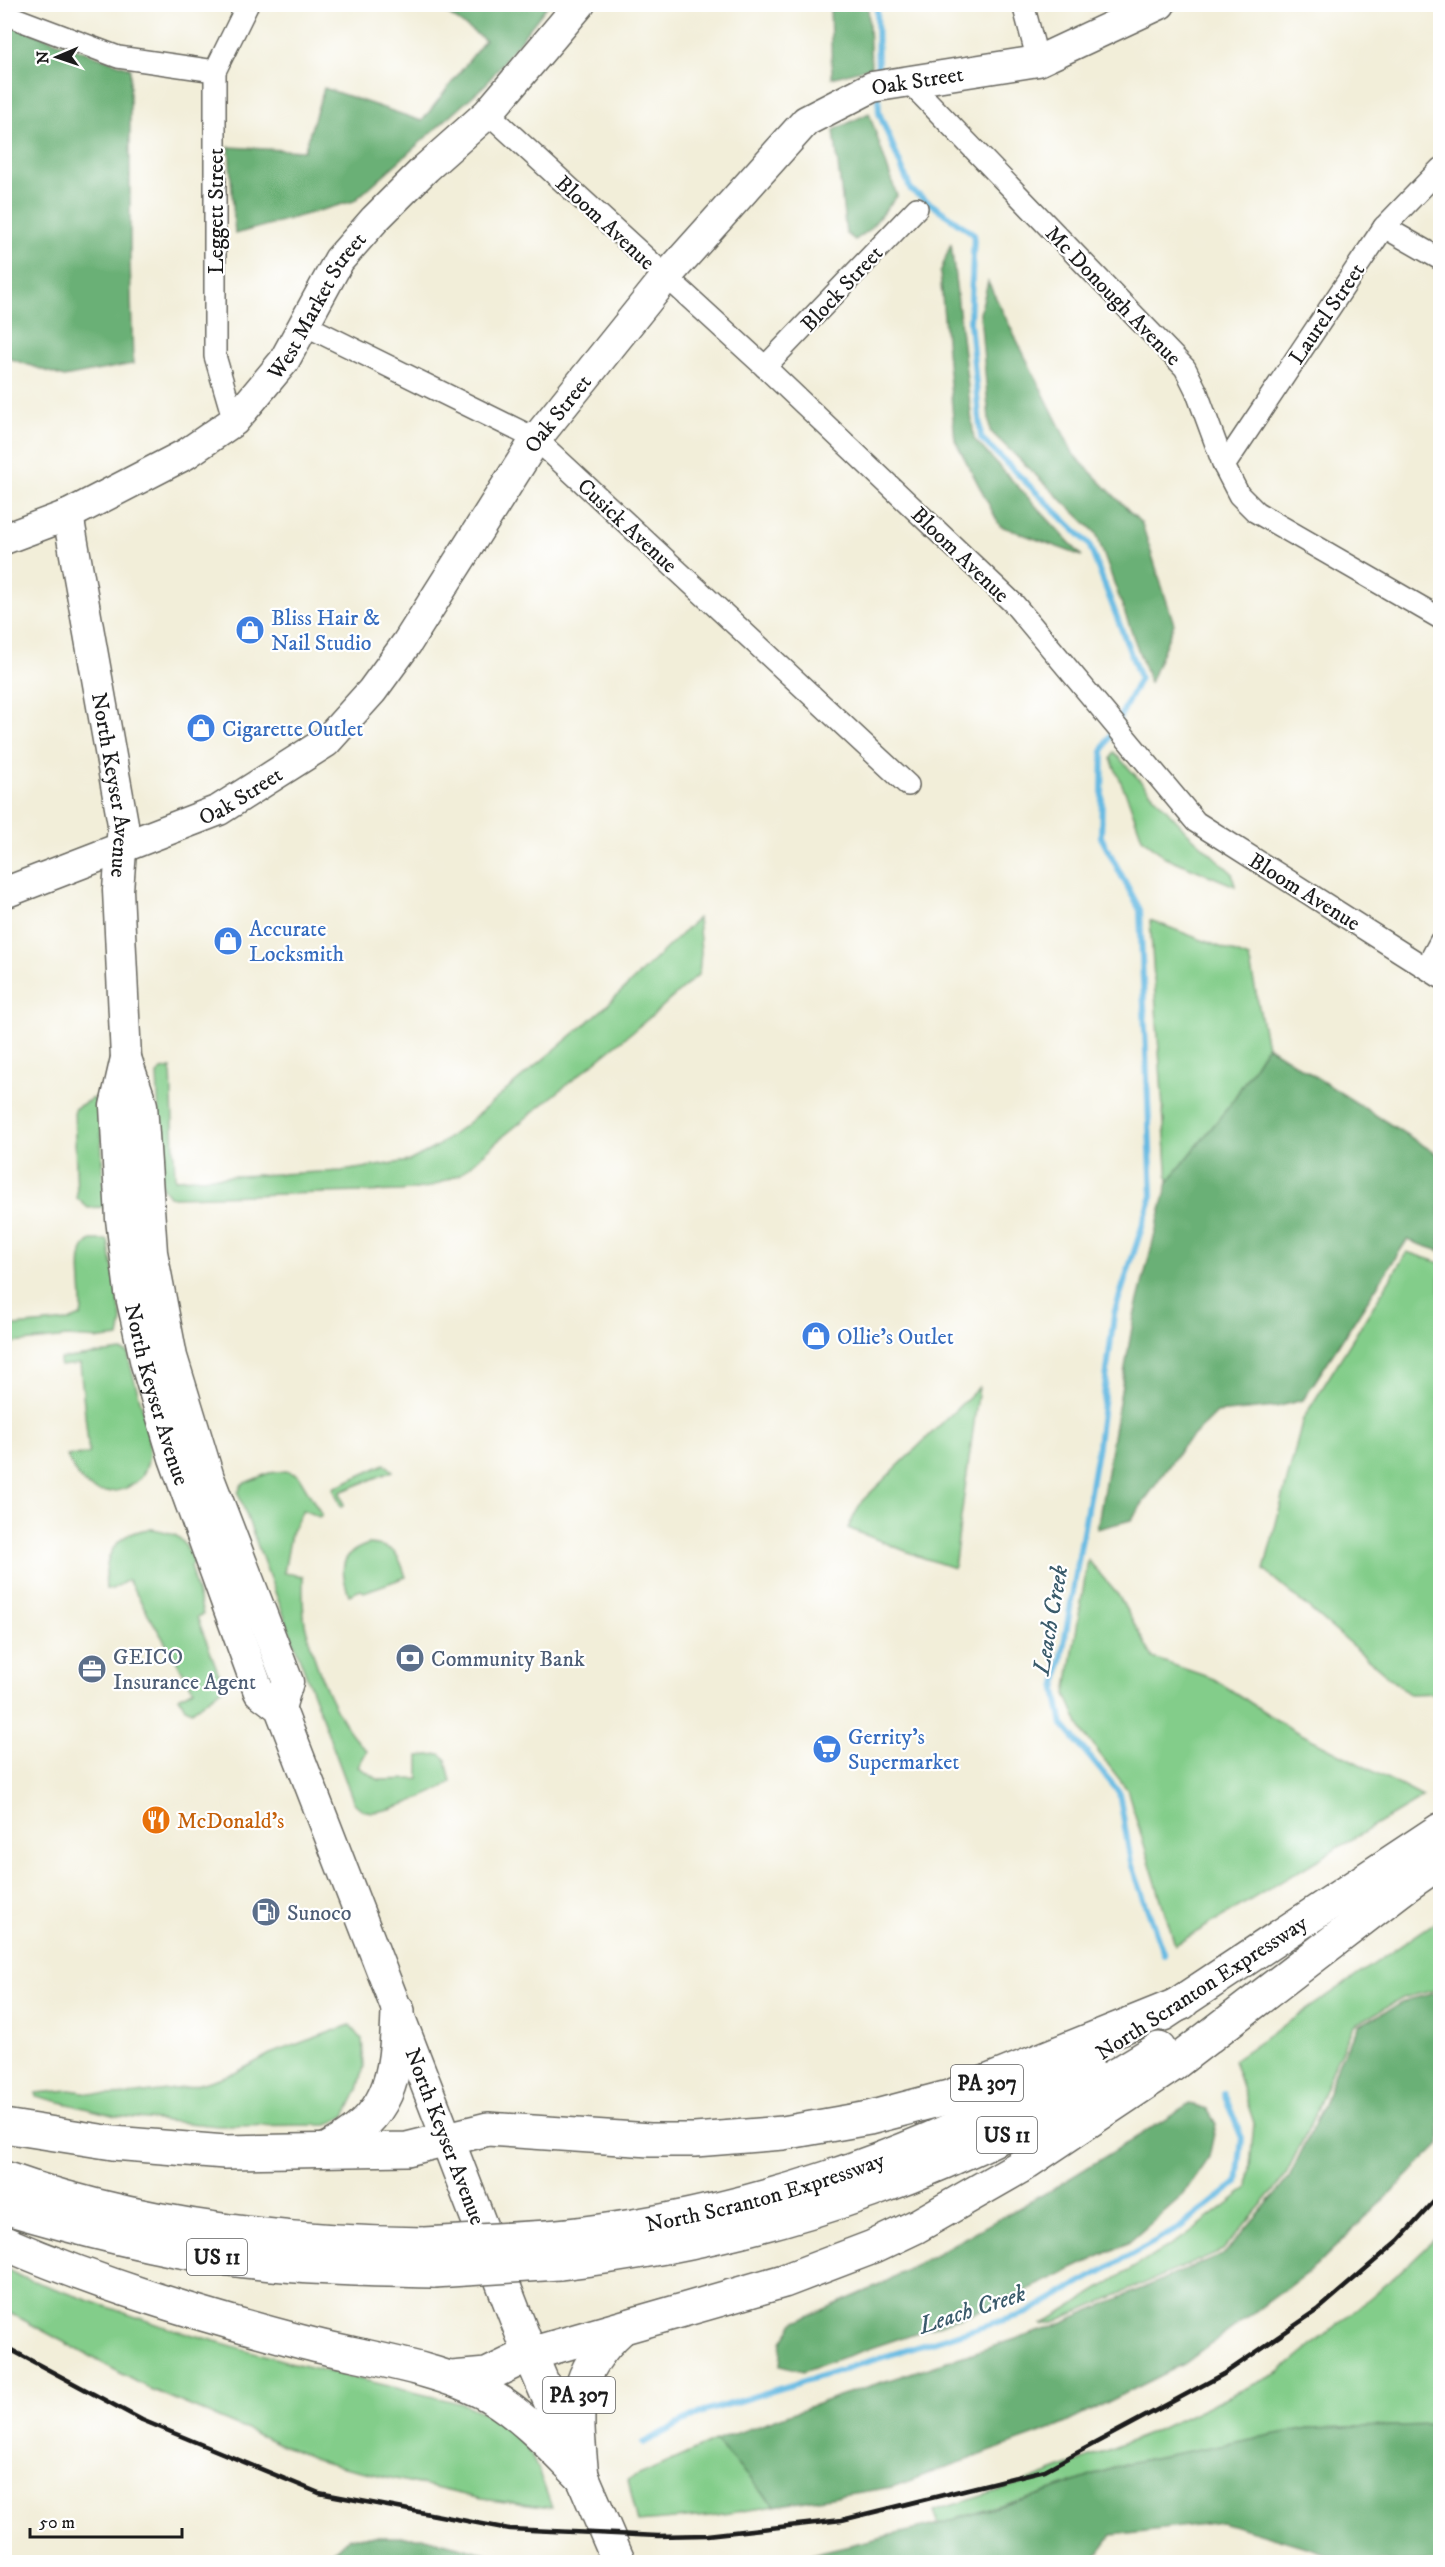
<svg xmlns="http://www.w3.org/2000/svg" width="1445" height="2567" font-family="'IM FELL DW Pica',serif">
  <style>
    .green { fill: #83cd8a; stroke: #507453; stroke-width: 1.5 }
    .forest { fill: #6ab076; stroke: #436649; stroke-width: 1.5 }
    .lines { fill: none; stroke-linecap: round; stroke-linejoin: round }
    .stream { stroke: #66bae2; stroke-width: 6 }
    .street-casing { stroke: #67665e; stroke-width: 24 }
    .secondary-casing { stroke: #67665e; stroke-width: 33 }
    .primary-casing { stroke: #67665e; stroke-width: 36 }
    .highway-casing { stroke: #67665e; stroke-width: 36 }
    .street { stroke: #fff; stroke-width: 21 }
    .secondary { stroke: #fff; stroke-width: 30 }
    .primary { stroke: #fff; stroke-width: 33 }
    .highway { stroke: #fff; stroke-width: 33 }
    .rail { stroke: #1c1c1c; stroke-width: 4.5 }
    .highway-bridge-casing { stroke: #67665e; stroke-width: 36; stroke-linecap: butt }
    .highway-bridge { stroke: #fff; stroke-width: 33 }
    .labels { text-anchor: middle; stroke-width: 4.5; stroke-linejoin: round; paint-order: stroke }
    .shield { fill: #fff; stroke: #606060; stroke-width: 1.5 }
    .shield-label { font-size: 21px; font-weight: bold; fill: #1c1c1c }
    .street-label { font-size: 22px; fill: #1c1c1c; stroke: #fff }
    .shop-label { font-size: 22px; fill: #366cbe; stroke: #fff; text-anchor: start }
    .service-label { font-size: 22px; fill: #4e5e75; stroke: #fff; text-anchor: start }
    .food-label { font-size: 22px; fill: #c56008; stroke: #fff; text-anchor: start }
    .water-label { font-size: 24px; font-style: italic; fill: #3a5b6b; stroke: #fff }
  </style>
  <rect width="100%" height="100%" fill="#fff"/>
  <filter id="ink" filterUnits="userSpaceOnUse"><feTurbulence type="fractalNoise" baseFrequency=".0167" numOctaves="2"/><feDisplacementMap in="SourceGraphic" scale="12" xChannelSelector="R" yChannelSelector="G"/><feConvolveMatrix kernelMatrix="1 2 1 2 8 2 1 2 1" color-interpolation-filters="sRGB"/></filter>
  <filter id="wash" filterUnits="userSpaceOnUse"><feTurbulence type="fractalNoise" baseFrequency=".008" numOctaves="4" result="noise"/><feDisplacementMap in="SourceGraphic" scale="24" xChannelSelector="R" yChannelSelector="G"/><feGaussianBlur stdDeviation="1.35" result="paint"/><feColorMatrix in="noise" values="0 0 0 0 0 0 0 0 0 0 0 0 0 0 0 0 0 1.4 0 .05"/><feComposite in="paint" operator="in"/></filter>
  <g filter="url(#wash)">
    <rect width="100%" height="100%" fill="#f2eed9"/>
    <g class="green">
      <path d="M1114 752 1187 832 1232 873 1235 886 1165 857 1142 838 1129 801 1111 759Z"/>
      <path d="M698 918 701 952 699 974 654 1014 500 1139 461 1174 430 1187 401 1191 175 1197 169 1196 162 1187 157 1074 162 1070 171 1068 175 1179 342 1171 409 1161 436 1147 464 1126 603 1009Z"/>
      <path d="M1150 920 1249 958 1267 1046 1230 1105 1168 1182Z"/>
      <path d="M93 1098 100 1103 104 1207 88 1208 77 1198 74 1109Z"/>
      <path d="M91 1240H108L122 1321 119 1337 101 1339 67 1337 5 1344 4 1327 69 1321 81 1316C86 1294 71 1251 91 1240Z"/>
      <path d="M1407 1252 1440 1263V1693L1409 1694 1264 1570 1303 1419Z"/>
      <path d="M122 1351 128 1353C134 1396 182 1485 109 1492 87 1494 75 1474 67 1456L89 1454 80 1364 60 1366V1359Z"/>
      <path d="M979 1387 954 1568 918 1556 848 1528 862 1501Z"/>
      <path d="M385 1464 393 1471 340 1492 344 1505 341 1507 333 1488Z"/>
      <path d="M286 1471 298 1475 322 1515 319 1517 303 1510 291 1533 284 1573 303 1576C303 1593 302 1612 306 1628 316 1669 336 1722 367 1751L358 1767 379 1780 419 1779V1756L440 1754 446 1759 451 1782C436 1793 383 1816 366 1811 361 1810 358 1806 354 1803L238 1493 242 1484 269 1473Z"/>
      <path d="M152 1529C180 1533 183 1538 194 1563L190 1566 203 1614 197 1617 224 1687 192 1711 185 1708 179 1697 193 1689 128 1580 112 1589H106C103 1555 116 1531 152 1529Z"/>
      <path d="M369 1544C396 1546 398 1554 406 1577L364 1592 361 1590 349 1595C339 1568 340 1553 369 1544Z"/>
      <path d="M1088 1560 1118 1595 1153 1658 1214 1679 1286 1726 1423 1797 1175 1945 1127 1789 1082 1731 1066 1694Z"/>
      <path d="M1440 1919V1989L1402 1998 1355 2025 1336 2061 1315 2115 1284 2178 1223 2250 1051 2323 1041 2325 1185 2236 1248 2188 1254 2123 1233 2060Z"/>
      <path d="M350 2025 362 2039 364 2066 358 2090 345 2116 328 2125 218 2126 116 2116 36 2096V2093L70 2090 104 2095 137 2094 190 2087 235 2073 270 2054Z"/>
      <path d="M1440 2234V2425L1308 2428 1128 2463 1038 2495 939 2524 934 2511 1020 2484 1149 2434 1280 2372 1389 2282Z"/>
      <path d="M4 2268 22 2277 162 2326 285 2361 463 2404C479 2411 503 2419 516 2433 533 2451 544 2485 552 2508L482 2499 322 2462 148 2388 5 2310Z"/>
      <path d="M715 2441 775 2506 710 2516 638 2522 628 2480Z"/>
    </g>
    <g class="forest">
      <path d="M435 5H548L486 84 354 201 235 234 229 147 304 151 324 88 422 121 485 40Z"/>
      <path d="M830 5H868L871 67 832 78Z"/>
      <path d="M5 23 130 68V260L133 364 64 377 5 357Z"/>
      <path d="M869 113 897 196 868 231 855 240 846 233 834 130Z"/>
      <path d="M951 243 974 439 1082 556 1000 526 955 440 940 273Z"/>
      <path d="M988 282 1074 455 1142 524 1174 624 1150 683 1096 533 990 431 980 313Z"/>
      <path d="M1267 1046 1440 1156V1251L1407 1240 1303 1400 1276 1407 1216 1413 1182 1447 1131 1520 1097 1529 1134 1316 1168 1182 1230 1105Z"/>
      <path d="M1440 1992V2144L1315 2267 1184 2364 1058 2427 892 2487 775 2506 715 2441 839 2396 1044 2330 1225 2253 1288 2179 1324 2104 1339 2061 1360 2025 1407 2000Z"/>
      <path d="M1190 2104 1207 2109 1216 2124 1209 2157 1182 2196 1128 2243 995 2305 918 2332 803 2371 780 2365 782 2342 794 2322 878 2286 1051 2190Z"/>
      <path d="M1440 2425V2562H1356L1222 2522 1112 2535 1092 2562 1045 2557 1015 2562H787L824 2551 939 2524 1038 2495 1128 2463 1308 2428Z"/>
      <path d="M349 2537H425L517 2562H322Z"/>
    </g>
    <g class="lines">
      <g class="stream">
        <path d="M877 4 878 79"/>
        <path d="M878 95 879 113 911 190 974 234 970 322 981 438 1089 544 1140 678 1118 721"/>
        <path d="M1113 730 1103 750 1101 837 1140 910 1152 1196 1114 1314 1098 1445 1056 1690 1063 1725 1119 1792 1131 1863 1164 1955"/>
        <path d="M643 2443 700 2413 1027 2313 1179 2228 1237 2183 1242 2138 1224 2094"/>
      </g>
    </g>
  </g>
  <g filter="url(#ink)">
    <g class="lines">
      <g class="street-casing">
        <g id="street">
          <path d="M1023 4 1038 61"/>
          <path d="M4 14 118 57 215 71"/>
          <path d="M908 81 1185 368 1196 390 1224 466 1239 495 1256 512 1440 618"/>
          <path d="M488 113 765 367 1014 604 1196 822 1440 977"/>
          <path d="M1384 227 1440 259"/>
          <path d="M305 325 536 439 908 785"/>
          <path d="M765 367 917 208"/>
          <path d="M234 421 215 356V71L248 4"/>
          <path d="M1224 466 1384 227 1440 169"/>
          <path d="M1426 968 1440 942"/>
        </g>
      </g>
      <g class="secondary-casing">
        <g id="secondary">
          <path id="s1" d="M68 515 123 824 118 890 126 1058 115 1106 121 1219 130 1292 146 1364 174 1458 259 1692 280 1708 447 2139"/>
          <path id="s2" d="M4 539 68 515 186 454 234 421 284 361 339 260 375 219 426 168 488 113 580 4"/>
          <path id="s3" d="M4 893 219 810 326 742 372 691 407 643 536 439 666 277 806 121 872 87 1038 61 1160 4"/>
          <path d="M126 1058 142 1105 152 1252 172 1357 209 1478 288 1682 280 1708"/>
        </g>
      </g>
      <g class="primary-casing">
        <path id="primary" d="M447 2139 530 2354 619 2562"/>
      </g>
      <g class="highway-casing">
        <g id="highway">
          <path d="M1385 1900 1440 1862"/>
          <path d="M1163 2014 1440 1830"/>
          <path d="M4 2126 113 2143 225 2152 407 2149 488 2129 650 2140H695L783 2133 869 2118 949 2097 1182 2003"/>
          <path d="M326 2150C391 2116 396 2080 398 2011"/>
          <path d="M4 2178C139 2226 282 2243 424 2244"/>
          <path d="M4 2207C75 2228 148 2247 221 2258 292 2268 363 2270 434 2271"/>
          <path id="s4" d="M548 2237C738 2219 920 2157 1086 2061"/>
          <path d="M4 2243C101 2285 201 2315 302 2342 360 2357 439 2367 490 2396 525 2417 553 2448 582 2477"/>
          <path d="M559 2263C784 2237 967 2168 1159 2049"/>
          <path d="M452 2378 487 2375 530 2354 784 2281 873 2247 917 2226 1018 2168 1171 2066 1404 1887"/>
          <path d="M582 2477C576 2412 569 2376 621 2329"/>
        </g>
      </g>
      <use href="#street" class="street"/>
      <use href="#secondary" class="secondary"/>
      <use href="#primary" class="primary"/>
      <use href="#highway" class="highway"/>
      <path class="rail" d="M4 2346 142 2420 319 2493 509 2529 658 2536 707 2535 842 2520 1045 2470 1224 2374 1319 2309 1399 2240 1440 2195"/>
      <g class="highway-bridge-casing">
        <g id="highway-bridge">
          <path d="M424 2244 548 2237"/>
          <path d="M434 2271 559 2263"/>
        </g>
      </g>
      <use href="#highway-bridge" class="highway-bridge"/>
    </g>
  </g>
  <defs>
    <g id="shop-disc" transform="scale(1.5)"><circle r="9.5" fill="#3f7fe0" stroke="#fff"/><path d="M-5-2.5h2.3a2.7 3.5 0 0 1 5.4 0H5L5.5 6h-11ZM-1.5-2.5h3a1.5 2.3 0 0 0-3 0Z" fill="#fff"/></g>
    <g id="bank-disc" transform="scale(1.5)"><circle r="9.5" fill="#5c6f8a" stroke="#fff"/><path d="M-6-4H6V4H-6ZM0-2.3a2.3 2.3 0 1 0 0 4.6a2.3 2.3 0 1 0 0-4.6Z" fill="#fff"/></g>
    <g id="office-disc" transform="scale(1.5)"><circle r="9.5" fill="#5c6f8a" stroke="#fff"/><path d="M-6-3h4V-5.5h4V-3h4V5H-6ZM-1-4.5V-3h2v-1.5ZM-6 0V1H6V0Z" fill="#fff"/></g>
    <g id="supermarket-disc" transform="scale(1.5)"><circle r="9.5" fill="#3f7fe0" stroke="#fff"/><path d="M-6-5.5h2.5l.6 2H6L4.5 2H-2.5L-4.4-4H-6ZM-1.5 3.2a1.3 1.3 0 1 0 .1 0ZM3 3.2a1.3 1.3 0 1 0 .1 0Z" fill="#fff"/></g>
    <g id="restaurant-disc" transform="scale(1.5)"><circle r="9.5" fill="#e8710a" stroke="#fff"/><path d="M-5-6h1v4h1v-4h1v4h1v-4h1v5L-1.5 .5V6h-2V.5L-5-1ZM5-6V6H3V1.5H1.5Q1.5-4 5-6Z" fill="#fff"/></g>
    <g id="fuel-disc" transform="scale(1.5)"><circle r="9.5" fill="#5c6f8a" stroke="#fff"/><path d="M-5.5-6h7V0h2V4h1.3V-2.5L3-4.5l.8-.8L6-3V5H2.5V1h-1V6h-7ZM-4.2-4.7v3.2H.2V-4.7Z" fill="#fff"/></g>
  </defs>
  <g fill-rule="evenodd">
    <use href="#shop-disc" x="250" y="630"/>
    <use href="#shop-disc" x="201" y="728"/>
    <use href="#shop-disc" x="228" y="941"/>
    <use href="#shop-disc" x="816" y="1336"/>
    <use href="#bank-disc" x="410" y="1658"/>
    <use href="#office-disc" x="92" y="1669"/>
    <use href="#supermarket-disc" x="827" y="1749"/>
    <use href="#restaurant-disc" x="156" y="1820"/>
    <use href="#fuel-disc" x="266" y="1912"/>
  </g>
  <g class="labels">
    <g class="shield">
      <rect x="951" y="2065" width="72" height="36" rx="4.5"/>
      <rect x="977" y="2117" width="60" height="36" rx="4.5"/>
      <rect x="187" y="2239" width="60" height="36" rx="4.5"/>
      <rect x="543" y="2377" width="72" height="36" rx="4.5"/>
    </g>
    <g class="shield-label">
      <text x="987" y="2090">PA 307</text>
      <text x="1007" y="2142">US 11</text>
      <text x="217" y="2264">US 11</text>
      <text x="579" y="2402">PA 307</text>
    </g>
    <g class="street-label">
      <text dy="8" stroke="none"><textPath href="#s3" startOffset="1264">Oak Street</textPath></text>
      <text transform="translate(215 211) rotate(-90)" y="8">Leggett Street</text>
      <text transform="translate(606 222) rotate(43)" y="8">Bloom Avenue</text>
      <text transform="translate(841 288) rotate(-47)" y="8">Block Street</text>
      <text transform="translate(1114 295) rotate(46)" y="8">Mc Donough Avenue</text>
      <text dy="8" stroke="none"><textPath href="#s2" startOffset="402">West Market Street</textPath></text>
      <text transform="translate(1326 313) rotate(-56)" y="8">Laurel Street</text>
      <text dy="8" stroke="none"><textPath href="#s3" startOffset="760">Oak Street</textPath></text>
      <text transform="translate(628 525) rotate(43)" y="8">Cusick Avenue</text>
      <text transform="translate(961 554) rotate(44)" y="8">Bloom Avenue</text>
      <text dy="8" stroke="none"><textPath href="#s1" startOffset="274">North Keyser Avenue</textPath></text>
      <text dy="8" stroke="none"><textPath href="#s3" startOffset="256">Oak Street</textPath></text>
      <text transform="translate(1305 891) rotate(32)" y="8">Bloom Avenue</text>
      <text dy="8" stroke="none"><textPath href="#s1" startOffset="890">North Keyser Avenue</textPath></text>
      <text transform="translate(1201 1987) rotate(-33)" y="8">North Scranton Expressway</text>
      <text transform="translate(446 2136) rotate(69)" y="8">North Keyser Avenue</text>
      <text dy="8" stroke="none"><textPath href="#s4" startOffset="222">North Scranton Expressway</textPath></text>
    </g>
    <g class="shop-label">
      <text x="271" y="625">Bliss Hair &amp;<tspan x="271" dy="25">Nail Studio</tspan></text>
      <text x="222" y="736">Cigarette Outlet</text>
      <text x="249" y="936">Accurate<tspan x="249" dy="25">Locksmith</tspan></text>
      <text x="837" y="1344">Ollie's Outlet</text>
      <text x="848" y="1744">Gerrity's<tspan x="848" dy="25">Supermarket</tspan></text>
    </g>
    <g class="service-label">
      <text x="113" y="1664">GEICO<tspan x="113" dy="25">Insurance Agent</tspan></text>
      <text x="431" y="1666">Community Bank</text>
      <text x="287" y="1920">Sunoco</text>
    </g>
    <g class="food-label">
      <text x="177" y="1828">McDonald's</text>
    </g>
    <g class="water-label">
      <text transform="translate(1050 1620) rotate(-80)" y="8">Leach Creek</text>
      <text transform="translate(972 2309) rotate(-18)" y="8">Leach Creek</text>
    </g>
  </g>
  <rect width="1445" height="2567" fill="none" stroke="#fff" stroke-width="24"/>
  <g transform="translate(57 57) rotate(268)" stroke="#ffffff" stroke-width="4.5" paint-order="stroke">
  <path d="M0-4.5L10 22L0 15L-10 22Z" fill="#1c1c1c"/>
  <text y="-9" font-size="16" font-weight="bold" text-anchor="middle" fill="#1c1c1c">N</text>
  </g>
  <path d="M30 2528v9h152v-9" fill="none" stroke="#1c1c1c" stroke-width="3"/>
  <text x="39" y="2528" font-size="18" fill="#1c1c1c" stroke="#ffffff" stroke-width="4.5" paint-order="stroke">50 m</text>
</svg>
